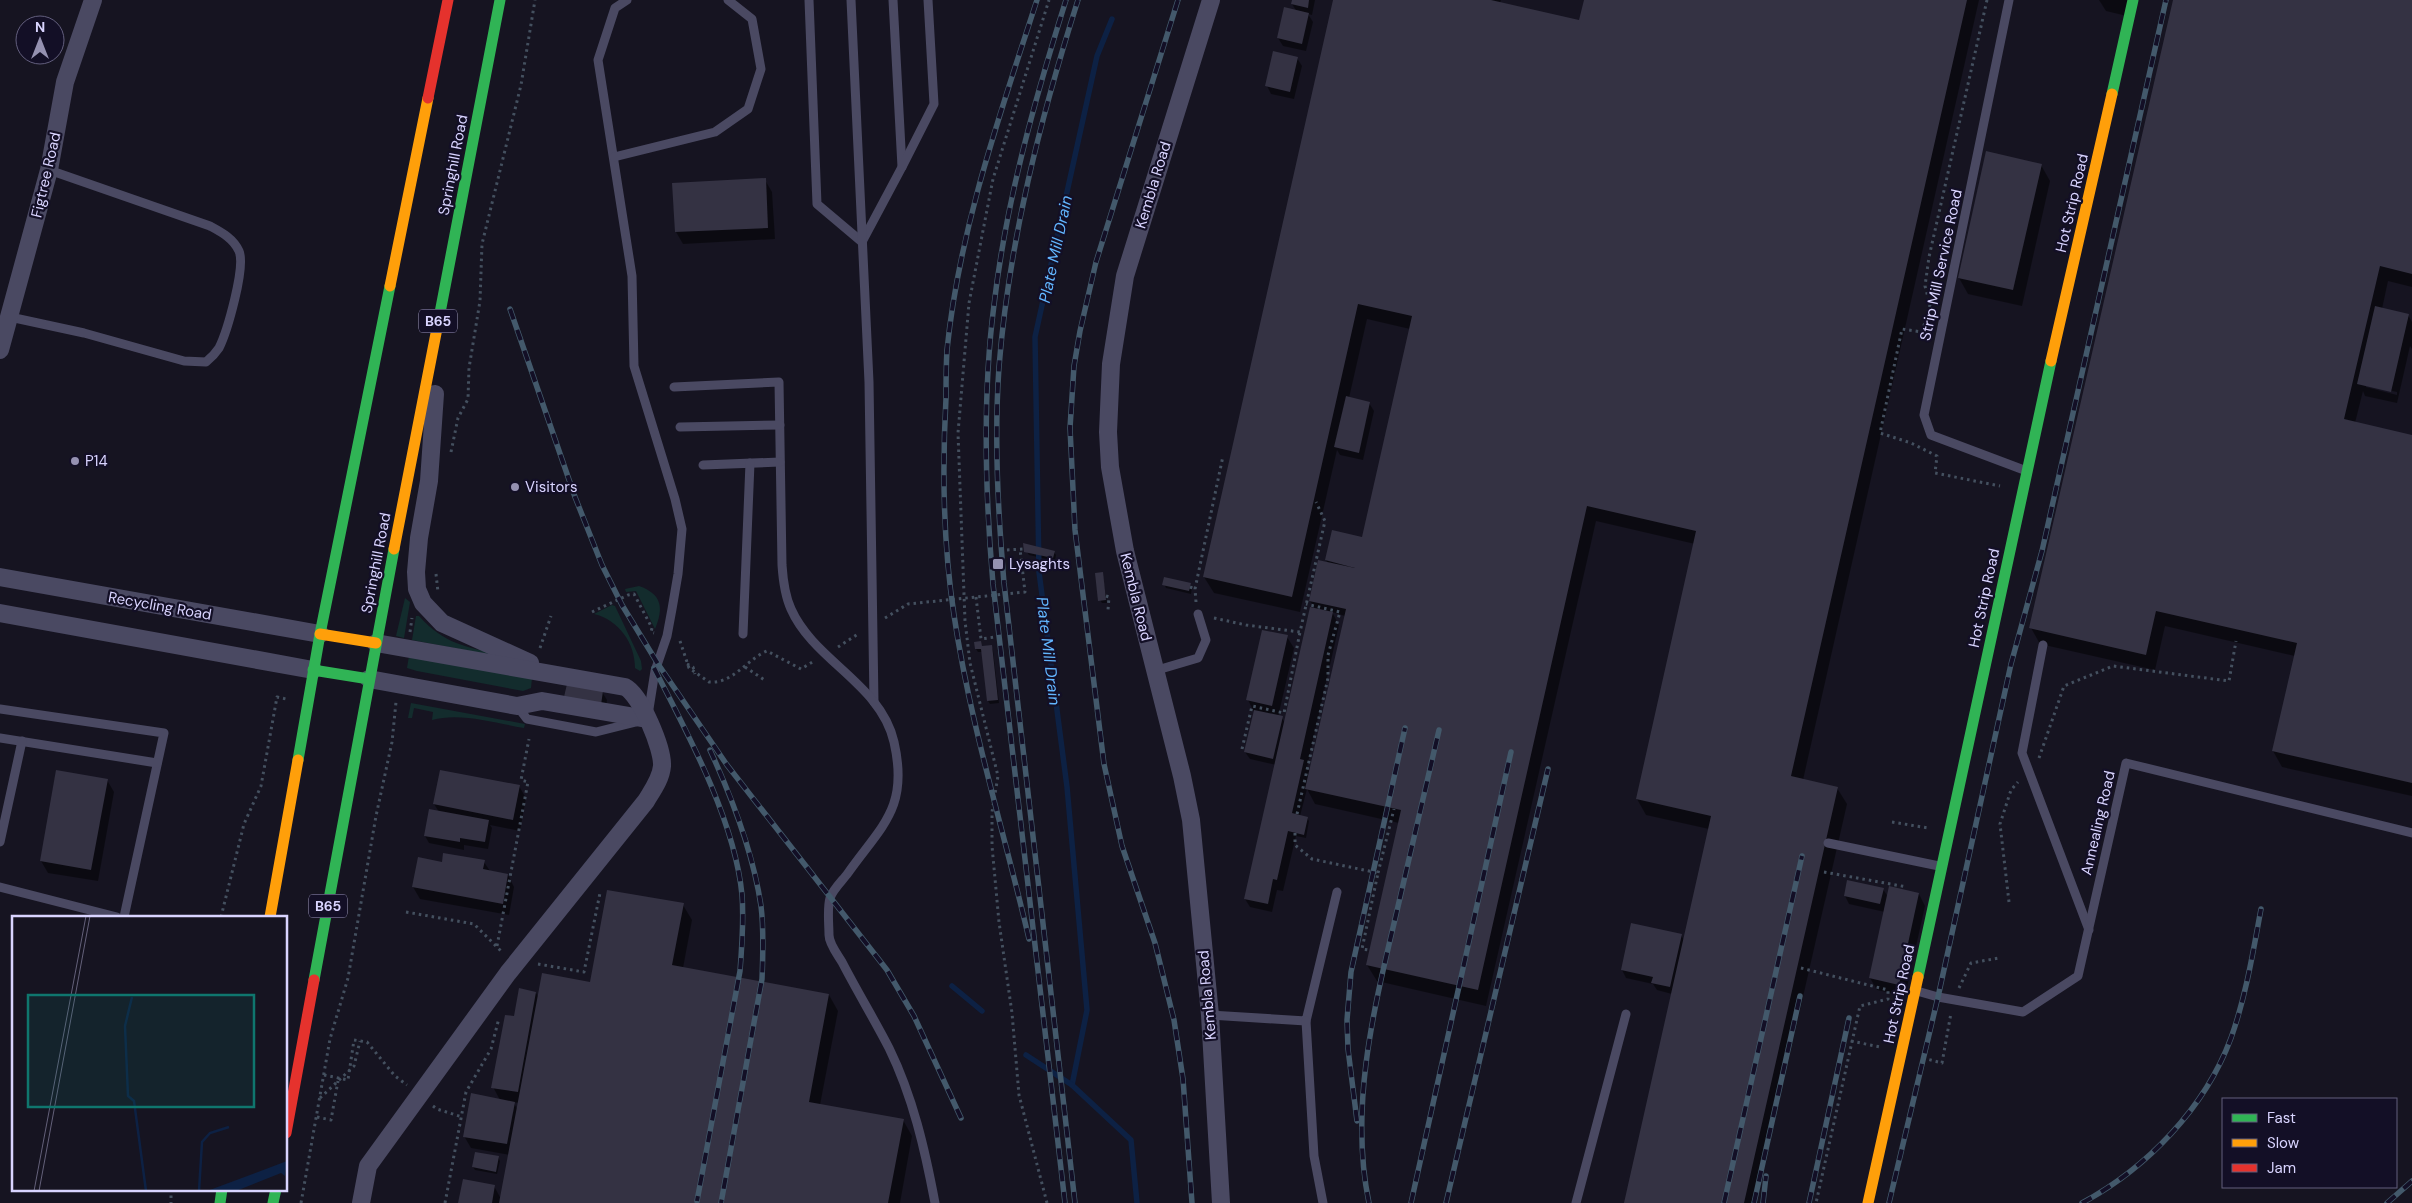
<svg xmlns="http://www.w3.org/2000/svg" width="2412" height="1203" font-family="'DM Sans',sans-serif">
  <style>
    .green { fill: #132c2d }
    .shadow { fill: #0007; fill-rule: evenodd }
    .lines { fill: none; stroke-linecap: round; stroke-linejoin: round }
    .stream { stroke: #0d2144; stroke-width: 5.5 }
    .building { fill: #343243 }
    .path { stroke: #44505f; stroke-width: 3; stroke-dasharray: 2.5 4; stroke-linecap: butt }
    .lane { stroke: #4a4962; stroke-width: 9 }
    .street { stroke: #4a4962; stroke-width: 18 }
    .fast { stroke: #30b455; stroke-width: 11 }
    .slow { stroke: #ff9f0a; stroke-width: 11 }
    .jam { stroke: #e5322d; stroke-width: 11 }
    .rail-casing { stroke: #43596b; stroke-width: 5.5 }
    .rail { stroke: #130f26; stroke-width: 4; stroke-dasharray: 11; stroke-linecap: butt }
    .poi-dot { fill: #9591b1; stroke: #130f26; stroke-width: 2 }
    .labels { text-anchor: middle; stroke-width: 4.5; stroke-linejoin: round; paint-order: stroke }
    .shield { fill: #130f26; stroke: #9e99be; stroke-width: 1 }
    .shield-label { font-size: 14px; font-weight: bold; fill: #d9d4ff }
    .street-label { font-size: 15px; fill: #d9d4ff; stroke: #130f26 }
    .poi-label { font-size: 15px; fill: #d9d4ff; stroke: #130f26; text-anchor: start }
    .water-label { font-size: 16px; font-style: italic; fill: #62b6ff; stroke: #130f26 }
    .inset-river { fill: none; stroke: #0d2144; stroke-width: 2.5 }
    .inset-road { fill: none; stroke: #64617a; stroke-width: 1 }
    .view { fill: #0f766e; fill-opacity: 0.15; stroke: #0f766e; stroke-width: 2.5 }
    .inset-edge { fill: none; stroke: #d9d4ff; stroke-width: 2.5 }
  </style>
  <rect width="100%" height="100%" fill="#161421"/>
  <g class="green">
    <path d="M639 586C662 594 664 608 655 629L636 591 626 592 625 589Z"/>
    <path d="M405 598 410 602 404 638 396 636Z"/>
    <path d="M612 605 615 606 641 661 642 669 640 671 635 668C635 643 619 620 594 614Z"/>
    <path d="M416 616H419C444 644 466 647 502 655L501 657 412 640Z"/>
    <path d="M409 656 532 678 531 688 523 691 417 671 407 668Z"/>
    <path d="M411 703 525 724 524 728C495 723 460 712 432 720L433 712 414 708 412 718H408Z"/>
  </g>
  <g class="shadow">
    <path d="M1293 0H1315L1312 15 1308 14 1313 22 1306 51 1283 46 1278 38 1297 12 1292 4Z"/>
    <path d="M1335 0H1501L1500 3 1580 21 1585 0H1979L1803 780 1837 788 1847 804 1756 1203H1625L1672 994 1657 990 1653 984 1626 978 1622 970 1681 935 1684 940 1709 829 1646 815 1637 799 1695 544 1596 521 1486 1006 1377 981 1367 965 1399 823 1315 804 1307 789 1300 816 1307 818 1309 821 1306 838 1296 836 1283 891 1277 890 1272 912 1250 907 1245 899 1276 765 1250 759 1245 752 1254 712 1248 700 1287 637 1294 648 1278 717 1282 718 1285 723 1315 609 1310 601 1328 564 1326 560 1362 540 1410 329 1367 319 1349 398 1369 403 1374 411 1363 460 1340 455 1337 450 1300 612 1214 593 1204 577ZM1332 612 1345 616 1310 772 1307 767 1339 625Z"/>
    <path d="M2099 0H2131L2127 16 2106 11Z"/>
    <path d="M2174 0H2412V287L2388 281 2382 309 2408 315 2412 322V349L2410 346 2397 403 2365 396 2363 391 2355 423 2412 436V796L2282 767 2273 751 2295 656 2165 626 2155 670 2040 644 2031 628ZM2366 385 2397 392V395L2366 387Z"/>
    <path d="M1297 58 1302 66 1294 99 1271 94 1267 86Z"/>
    <path d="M2041 165 2050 181 2022 306 1968 294 1959 278Z"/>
    <path d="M765 180 772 192 775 239 683 244 676 232Z"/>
    <path d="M1027 552H1054L1056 555 1055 561 1029 555Z"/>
    <path d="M1102 573 1107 603H1102L1100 600Z"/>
    <path d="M1164 584H1190L1192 587 1191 594 1166 588Z"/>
    <path d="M980 642 982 647 991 646 993 650 999 703 990 704 988 701 983 652H978L976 649Z"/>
    <path d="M602 692 607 700 605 712 570 705Z"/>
    <path d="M107 780 114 792 98 881 48 873 41 861Z"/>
    <path d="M519 786 526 798 520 831 490 825 492 828 488 849 464 845V850L429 843 425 836 439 812 434 804Z"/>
    <path d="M484 862 490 871 508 875 514 887 509 915 420 899 413 887 443 863Z"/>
    <path d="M1883 889 1888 897 1919 894 1925 906 1905 996 1877 990 1870 978 1885 912 1849 904 1845 896Z"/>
    <path d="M683 905 692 920 683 968 829 995 838 1011 820 1105 903 1120 912 1136 900 1203H460L494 1186 501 1199 510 1155 471 1148 464 1136 500 1100 493 1087 515 1018 536 993 539 998 591 984ZM513 1102 519 1103 518 1110Z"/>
    <path d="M498 1157 500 1161 497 1174 475 1170 473 1167Z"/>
  </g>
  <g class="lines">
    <g class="stream">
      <path d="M1112 19 1097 56 1035 337 1039 572 1067 787 1087 1010 1072 1085 1131 1140 1137 1203"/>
      <path d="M952 986 982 1011"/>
      <path d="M1026 1055 1072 1085"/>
    </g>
  </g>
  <g class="building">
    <path d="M1292 0H1309L1308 8 1291 4Z"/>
    <path d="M1333 0H1491L1579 20 1584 0H1967L1791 776 1838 787 1744 1203H1624L1711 816 1636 799 1696 531 1587 506 1478 990 1366 965 1401 810 1305 789 1346 609 1309 601 1318 560 1355 568 1325 560 1332 530 1362 537 1412 316 1358 304 1292 597 1203 577Z"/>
    <path d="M2173 0H2412V274L2380 266 2344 419 2412 435V783L2272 751 2297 643 2156 611 2146 655 2029 628Z"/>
    <path d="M1284 7 1309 13 1302 44 1277 38Z"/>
    <path d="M1273 51 1298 57 1290 92 1265 86Z"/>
    <path d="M1986 151 2042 164 2013 290 1958 278Z"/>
    <path d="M766 178 768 228 675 232 672 183Z"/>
    <path d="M2375 306 2409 314 2391 392 2357 384Z"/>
    <path d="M1346 396 1370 402 1359 453 1334 447Z"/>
    <path d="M1023 543 1055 551 1053 558 1024 552Z"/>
    <path d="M1103 572 1106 600 1098 601 1095 573Z"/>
    <path d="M1164 577 1191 583 1189 591 1162 585Z"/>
    <path d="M1310 607 1333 612 1300 759 1304 760 1292 813 1308 817 1304 835 1288 831 1277 880 1273 879 1268 904 1244 899Z"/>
    <path d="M1262 630 1288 635 1272 706 1246 700Z"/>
    <path d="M981 641 982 646 992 645 998 700 987 701 981 649H975L974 642Z"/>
    <path d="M567 684 603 691 601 705 564 697Z"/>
    <path d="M1254 710 1283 716 1273 759 1244 752Z"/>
    <path d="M56 770 108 779 91 870 40 861Z"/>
    <path d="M440 770 520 785 513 820 433 804Z"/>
    <path d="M429 809 489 820 485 842 460 838V842L424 836Z"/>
    <path d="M443 853 485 860 483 869 508 874 503 904 412 887 418 857 442 862Z"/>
    <path d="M1847 880 1884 888 1880 904 1844 896Z"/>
    <path d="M1889 886 1919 893 1899 985 1869 978Z"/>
    <path d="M607 890 684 903 672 965 829 994 809 1102 904 1119 888 1203H499L542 973 590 982Z"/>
    <path d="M1631 923 1682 934 1670 987 1651 983 1653 977 1621 970Z"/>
    <path d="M519 988 536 992 518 1092 491 1088 505 1015 514 1016Z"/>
    <path d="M471 1093 515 1102 507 1144 463 1137Z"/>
    <path d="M475 1152 499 1156 496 1172 472 1167Z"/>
    <path d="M463 1179 495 1185 492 1203H458Z"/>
  </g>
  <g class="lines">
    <g class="path">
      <path d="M1987 0 1929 257 1925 286 1930 305 1922 332 1902 329 1880 433 1911 443 1937 456 1935 473 2000 486"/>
      <path d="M451 452 458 418 468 399 469 368 480 301 482 244 521 85 535 0"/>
      <path d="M1007 550 1024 549"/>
      <path d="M436 574 438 592"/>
      <path d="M1190 587 1195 589"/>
      <path d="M1106 596 1109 597 1108 610"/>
      <path d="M976 597 981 639 995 637"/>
      <path d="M1196 602 1195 589 1223 456"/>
      <path d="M592 612 628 595 634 594 652 628 651 632 654 633"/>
      <path d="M885 618 908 604 1025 592 1020 549"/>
      <path d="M1214 618 1246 625 1300 632 1325 521 1316 502"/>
      <path d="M410 632 412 618"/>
      <path d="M680 641 689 668 709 682C733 684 747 659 767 651L801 669 814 661"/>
      <path d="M838 647 858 634"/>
      <path d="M540 648 551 616"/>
      <path d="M687 664 693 667 695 674"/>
      <path d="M745 667 766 681"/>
      <path d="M1242 749 1252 706 1284 713 1300 632"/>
      <path d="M2039 758 2064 686 2113 666 2229 681 2236 641"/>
      <path d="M1297 814 1328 678V655L1340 612 1306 604"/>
      <path d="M1892 822 1928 828"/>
      <path d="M1295 833V845L1312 859 1378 873 1362 949 1369 950"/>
      <path d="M1824 872 1907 887"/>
      <path d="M1378 873 1394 809"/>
      <path d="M2009 902 2000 824 2011 790 2018 782"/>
      <path d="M406 912 474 924 502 952"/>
      <path d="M221 917 244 824 261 786 277 697 286 699"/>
      <path d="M497 946 528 782 521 780 529 739"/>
      <path d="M538 964 584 972 600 893"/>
      <path d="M1801 968 1888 990V999L1860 1006 1816 1203"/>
      <path d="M1959 988 1971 963 1999 958"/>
      <path d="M1851 1041 1880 1047"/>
      <path d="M1923 1058 1942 1063 1951 1013"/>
      <path d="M324 1075 348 1080 354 1040 367 1042 395 1076 407 1085"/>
      <path d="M320 1098 354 1066 360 1041"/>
      <path d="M433 1106 437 1109 462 1117"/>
      <path d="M317 1117 331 1120 338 1081"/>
      <path d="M171 1189V1203"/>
      <path d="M301 1203 330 1039 348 978 376 816 392 742 396 702"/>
      <path d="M445 1203 466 1092 491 1049 499 1018"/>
      <path d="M1047 1203 1019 1095 1012 1013 999 922 992 846V812L998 776 970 663 965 621 958 433 969 303 993 179 1049 0"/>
    </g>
    <g class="lane">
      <path d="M627 0 615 8 598 60 632 276 634 366 675 499 682 529 678 574 672 609 667 636 655 671 648 715"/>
      <path d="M809 0 817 204 862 242 902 167 893 0"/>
      <path d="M851 0 869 382 874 702"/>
      <path d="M2009 0 1924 415 1931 435 2024 470"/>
      <path d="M614 157 715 132 748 109 761 69 752 19 728 0"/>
      <path d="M902 167 934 104 928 0"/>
      <path d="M10 317 84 333 184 361 206 362C211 358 215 354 219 348 227 332 246 267 239 251 233 238 221 232 210 226L49 170"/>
      <path d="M674 387 779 382 782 565C783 580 785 596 791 609 814 661 881 684 894 742 909 808 882 825 848 873 843 880 833 889 830 898 827 908 829 925 829 935 829 944 838 955 842 962 857 991 874 1019 889 1048 913 1097 925 1150 935 1203"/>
      <path d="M680 427 780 425"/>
      <path d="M703 465 780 462"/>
      <path d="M743 634 750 463"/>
      <path d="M2043 645 2022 753 2089 930"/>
      <path d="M1154 671 1198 658 1206 640 1198 614"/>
      <path d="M517 706 527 719 596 732 636 722"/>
      <path d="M0 709 164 733 124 917"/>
      <path d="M0 738 157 763"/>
      <path d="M0 842 22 741"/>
      <path d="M1828 843 1939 866"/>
      <path d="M0 887 117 917"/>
      <path d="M1917 991 1938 997 2023 1012 2078 976 2126 763 2412 833"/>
      <path d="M1210 1015 1306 1021 1337 892"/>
      <path d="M1306 1021 1314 1156 1323 1203"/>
      <path d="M1576 1203 1626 1014"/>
    </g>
    <g class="street">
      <path d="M1211 0 1125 276 1111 364 1108 432 1110 467 1125 551 1182 776 1191 820 1210 1015 1221 1203"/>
      <path d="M0 350 49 170 65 82 93 0"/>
      <path d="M435 394 429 481 419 538 416 572 417 589 423 603 442 623 530 663"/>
      <path d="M0 577 320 634"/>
      <path d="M0 613 313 670"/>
      <path d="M369 679 517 706 542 701 647 719"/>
      <path d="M361 1203 368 1166 508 973 646 801C652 791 661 779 662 766 663 749 641 695 625 687L376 643"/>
    </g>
    <g class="fast">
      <path d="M2112 94 2133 0"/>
      <path d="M439 318 500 0"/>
      <path d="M313 670 369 679"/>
      <path d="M298 760 320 634 390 286"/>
      <path d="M1918 977 2051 361"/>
      <path d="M314 980 394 549"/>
      <path d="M220 1203 222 1189"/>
      <path d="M273 1203 276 1189"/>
    </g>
    <g class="slow">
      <path d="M390 286 428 98"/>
      <path d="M2051 361 2112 94"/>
      <path d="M394 549 439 318"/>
      <path d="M320 634 376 643"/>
      <path d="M270 917 298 760"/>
      <path d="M1868 1203 1918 977"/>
    </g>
    <g class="jam">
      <path d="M428 98 448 0"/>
      <path d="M286 1133 314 980"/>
    </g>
    <g class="rail-casing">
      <g id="rail">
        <path d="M1178 0 1096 262 1080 331 1074 366 1070 428 1075 530 1104 764 1122 846 1155 943 1174 1020 1183 1079 1192 1203"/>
        <path d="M510 309 575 497 602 565 622 605 658 664 727 765 887 970 914 1016 961 1118"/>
        <path d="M654 668C688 734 735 821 742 895 744 921 742 946 740 971L697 1201"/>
        <path d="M710 750C733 800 753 852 761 906 764 930 763 955 762 979L721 1203"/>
        <path d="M1029 939C1004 831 970 724 954 615 943 543 942 471 946 398 946 382 946 366 947 350 959 230 1000 114 1037 0"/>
        <path d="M1357 1121 1348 1049 1347 1020 1351 972 1405 728"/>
        <path d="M1065 1203 993 584C985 491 982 397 994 305 1006 201 1035 99 1066 0"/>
        <path d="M1075 1203 1004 583C998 511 994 439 999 367 1009 241 1040 120 1078 0"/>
        <path d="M1369 1203C1349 1107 1374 1008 1396 915 1410 853 1425 792 1439 730"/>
        <path d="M1411 1203 1511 752"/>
        <path d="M1446 1203 1548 769"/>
        <path d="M1724 1203 1802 856"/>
        <path d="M1754 1203 1800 996"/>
        <path d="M1763 1203 1766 1176"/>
        <path d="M1809 1203 1849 1018"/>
        <path d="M1889 1203 1938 997 2011 664 2042 551 2166 0"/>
        <path d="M2082 1203C2147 1168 2205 1108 2231 1038 2246 996 2253 952 2261 909"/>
        <path d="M2387 1203 2412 1181"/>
      </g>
    </g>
    <use href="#rail" class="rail"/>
  </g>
  <g class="poi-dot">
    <circle cx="75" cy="461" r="5"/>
    <circle cx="515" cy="487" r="5"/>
    <rect x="992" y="558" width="12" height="12" rx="2.5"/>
  </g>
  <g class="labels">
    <g class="shield">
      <rect x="419" y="309.5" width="38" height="23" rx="4"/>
      <rect x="309" y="894.5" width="38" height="23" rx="4"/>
    </g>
    <g class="shield-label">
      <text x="438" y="326">B65</text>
      <text x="328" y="911">B65</text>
    </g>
    <g class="street-label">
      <text transform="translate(453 165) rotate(-79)" y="5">Springhill Road</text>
      <text transform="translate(46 175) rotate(-77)" y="5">Figtree Road</text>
      <text transform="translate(1153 185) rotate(-73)" y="5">Kembla Road</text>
      <text transform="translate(2072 203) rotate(-77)" y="5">Hot Strip Road</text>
      <text transform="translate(1941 265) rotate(-78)" y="5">Strip Mill Service Road</text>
      <text transform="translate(376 563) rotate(-79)" y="5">Springhill Road</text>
      <text transform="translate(1136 597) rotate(76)" y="5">Kembla Road</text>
      <text transform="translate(1984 598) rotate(-78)" y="5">Hot Strip Road</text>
      <text transform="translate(160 606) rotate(10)" y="5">Recycling Road</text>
      <text transform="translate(2098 823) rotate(-77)" y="5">Annealing Road</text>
      <text transform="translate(1899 994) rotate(-78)" y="5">Hot Strip Road</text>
      <text transform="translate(1207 995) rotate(-95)" y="5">Kembla Road</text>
    </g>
    <g class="poi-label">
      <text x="85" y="466">P14</text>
      <text x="525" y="492">Visitors</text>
      <text x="1009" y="569">Lysaghts</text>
    </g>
    <g class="water-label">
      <text transform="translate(1055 249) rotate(-78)" y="6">Plate Mill Drain</text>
      <text transform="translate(1049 651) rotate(83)" y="6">Plate Mill Drain</text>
    </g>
  </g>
  <g transform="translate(12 916)">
    <rect width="275" height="275" fill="#161421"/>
    <path d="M275 245 273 260 269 257 224 275H195Z" fill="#0d2144"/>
    <path class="inset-river" d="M120 81 113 110 116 180 122 185 134 275M187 275 190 226 198 217 217 211"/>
    <path class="inset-road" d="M22 275 74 0M27 275 78 0"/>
    <path class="view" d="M16 79H242V191H16Z"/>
    <rect width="275" height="275" class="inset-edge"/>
  </g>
  <rect x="2222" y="1098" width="175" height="90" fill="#130f26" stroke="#625e7d"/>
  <rect x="2232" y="1114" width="25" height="8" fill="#30b455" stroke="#625e7d"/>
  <text x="2267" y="1123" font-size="15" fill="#d9d4ff">Fast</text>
  <rect x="2232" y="1139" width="25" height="8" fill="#ff9f0a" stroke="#625e7d"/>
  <text x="2267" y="1148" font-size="15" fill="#d9d4ff">Slow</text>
  <rect x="2232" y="1164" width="25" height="8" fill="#e5322d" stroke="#625e7d"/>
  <text x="2267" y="1173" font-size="15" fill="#d9d4ff">Jam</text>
  <g transform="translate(40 40)"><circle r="24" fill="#130f26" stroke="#625e7d"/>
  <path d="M0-4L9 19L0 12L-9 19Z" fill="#9591b1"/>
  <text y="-8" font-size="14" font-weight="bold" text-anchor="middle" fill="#d9d4ff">N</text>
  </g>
</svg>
